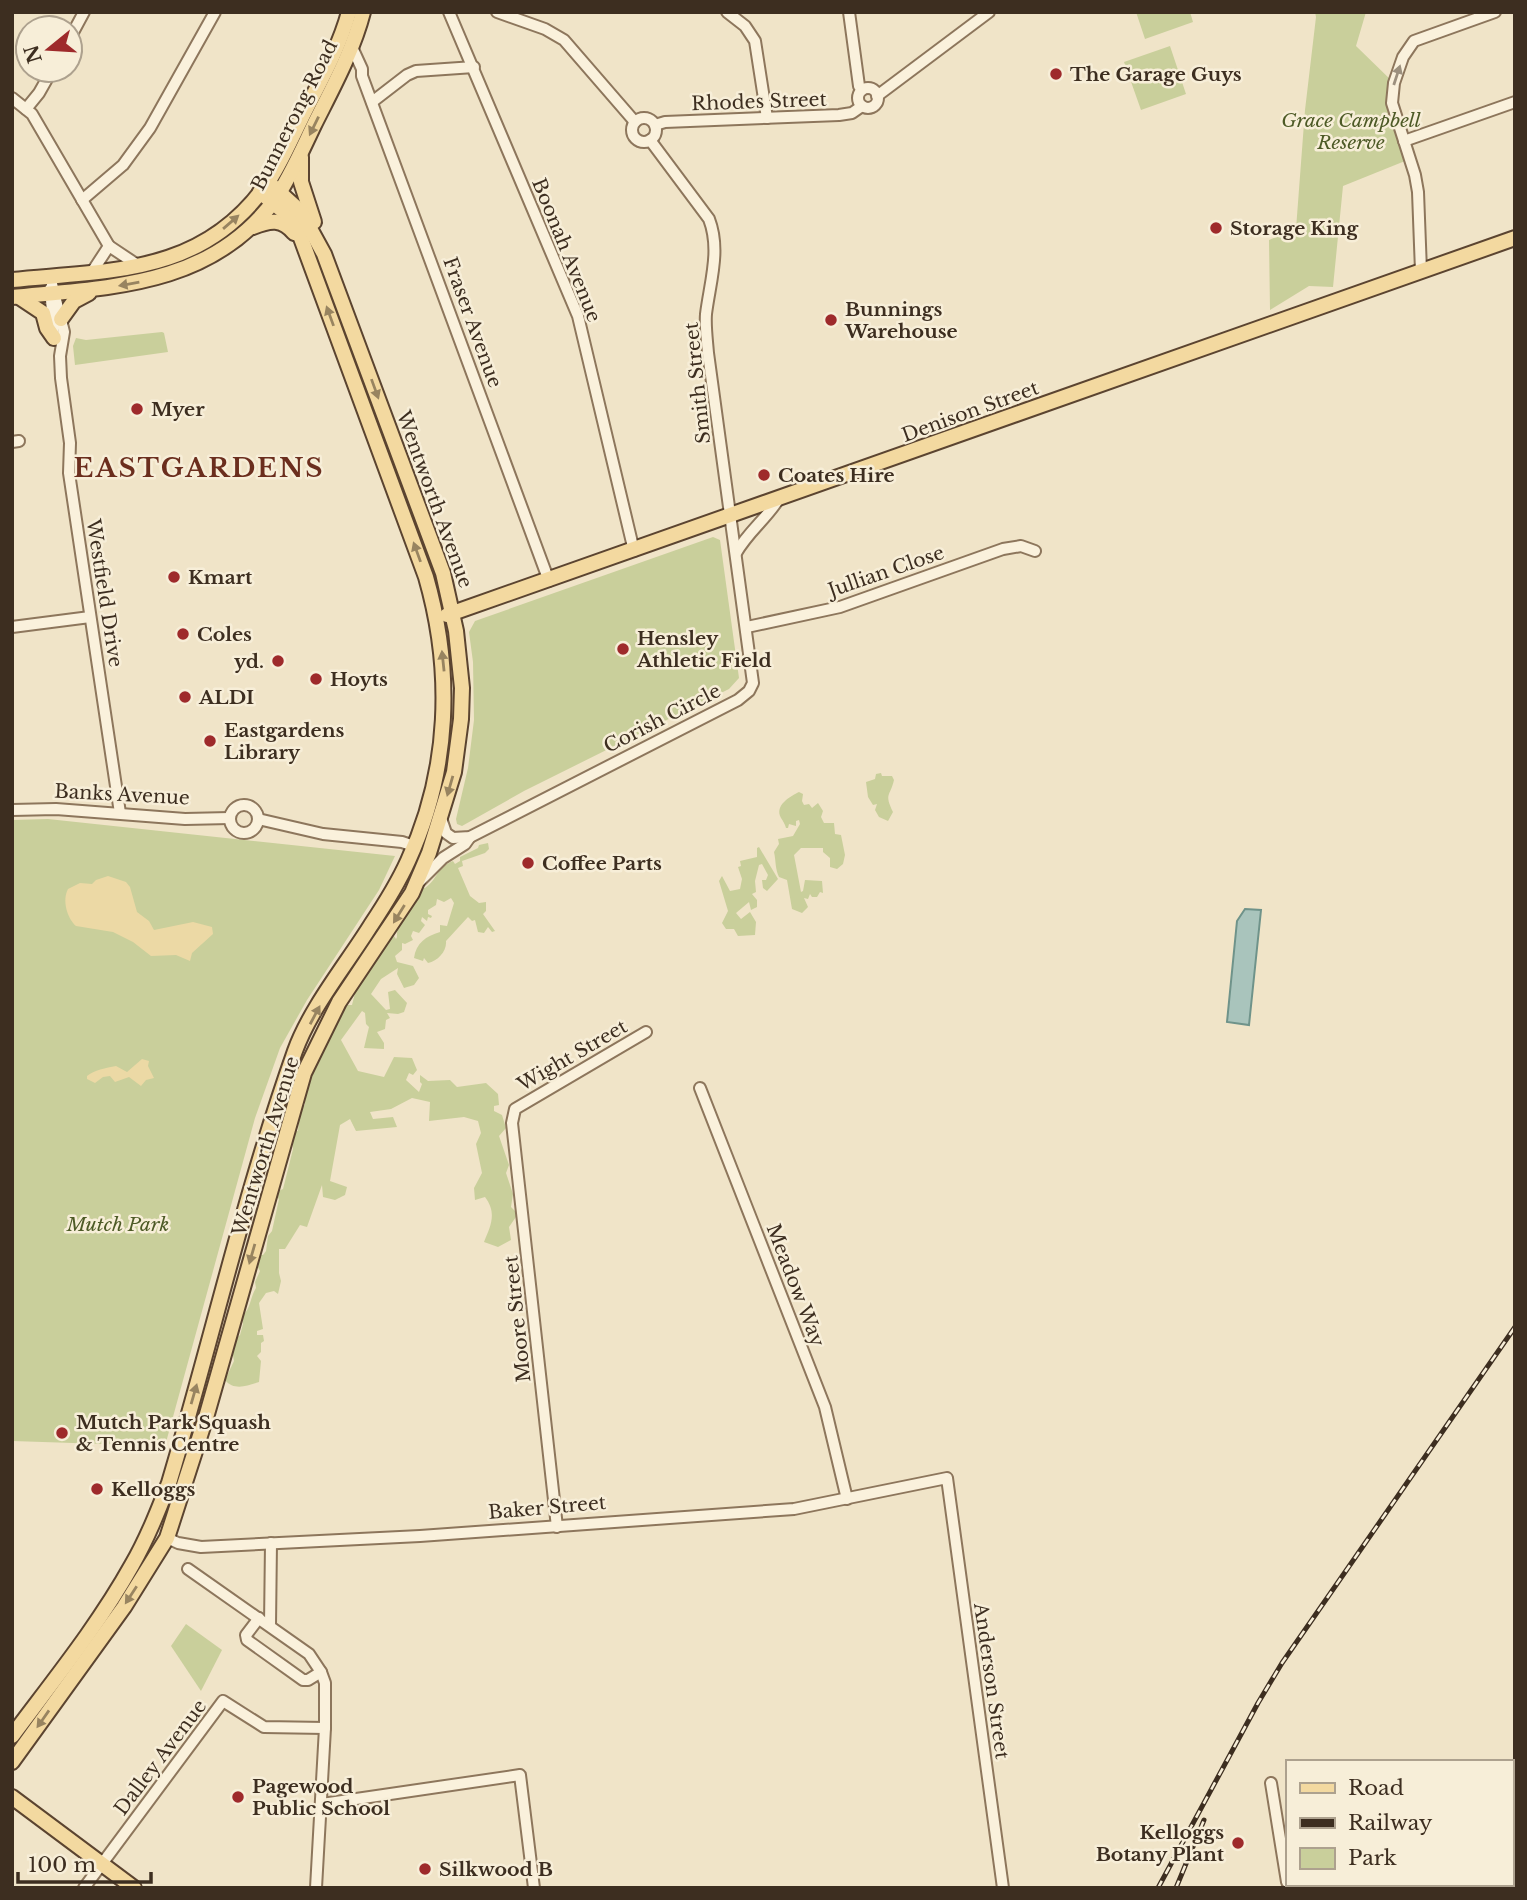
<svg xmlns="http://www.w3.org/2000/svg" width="1527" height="1900" font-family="'Libre Baskerville',serif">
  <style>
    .green { fill: #c9cf9b }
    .sand { fill: #ecd9a5 }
    .water { fill: #a9c4bc; stroke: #6f938a; stroke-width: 2 }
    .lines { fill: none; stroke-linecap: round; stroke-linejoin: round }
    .minor-casing { stroke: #8d765c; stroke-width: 14 }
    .major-casing { stroke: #5b4430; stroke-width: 18 }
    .minor { stroke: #faf1dc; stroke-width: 10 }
    .major { stroke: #f3d9a0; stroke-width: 14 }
    .rail-casing { stroke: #3d2e20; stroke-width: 5 }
    .rail { stroke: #f7eed8; stroke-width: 2.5; stroke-dasharray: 8; stroke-linecap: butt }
    .oneway { fill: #9c907e }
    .oneway2 { fill: #988460 }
    .poi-dot { fill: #9e2a2b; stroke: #f7eed8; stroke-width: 2.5 }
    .labels { text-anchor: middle; stroke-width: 5; stroke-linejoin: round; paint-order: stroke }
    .poi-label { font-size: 19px; font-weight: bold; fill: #3d2e20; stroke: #f7eed8; text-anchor: start }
    .street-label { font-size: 19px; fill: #3d2e20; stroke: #f7eed8 }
    .park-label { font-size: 19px; font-style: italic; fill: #4d5a26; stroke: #f7eed8 }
    .district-label { font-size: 26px; font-weight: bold; letter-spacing: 2px; fill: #6b2e1e; stroke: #f7eed8 }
  </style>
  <rect width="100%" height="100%" fill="#f0e4c8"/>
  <g class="green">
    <path d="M1136 12H1190L1193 22 1145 39Z"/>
    <path d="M1315 12H1366L1356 46 1394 83 1392 103 1410 159 1343 186 1333 287 1309 286 1270 310 1269 240 1296 229 1305 110 1316 17Z"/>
    <path d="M1170 46 1186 94 1141 110 1124 62Z"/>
    <path d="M162 332 164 333 168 352 75 365 73 346 76 338 86 340Z"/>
    <path d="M713 537 720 540 739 678 729 689 524 791 462 826 457 824 456 819 468 768 474 720 473 662 469 632 475 621Z"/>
    <path d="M881 773 882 776H892L894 780C890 797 884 793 893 812L888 821 879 817 875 810 877 804 873 805 868 797 866 782 875 779 876 774Z"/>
    <path d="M799 792 803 794 802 801 804 805 809 804 812 808 818 803 823 811 821 817 824 823H834L835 834 841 835 845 855 843 864 837 869 830 867V858L823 852V848H801L794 855 801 892 803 891 805 880 822 881 823 893 820 892 817 897H812L810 894 808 899 804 898 808 907 802 913 792 909 787 880 779 877C775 869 776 861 774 852L779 844 778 839 793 836 800 824 799 820 796 821V826L789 824 788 828H786C785 824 783 821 781 818 774 805 791 796 799 792Z"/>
    <path d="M48 819 395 856 379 890 307 1000 280 1048 255 1118 165 1446 12 1441V820Z"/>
    <path d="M488 843 489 849 485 853 462 861 463 866 458 868 470 896 479 903 486 902V911L483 914 495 931 492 932 488 927 484 933 478 932 475 920 472 921 468 917 446 941C447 951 438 961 428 963L424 958 423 961 414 958C416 943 426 936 440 932V925L447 926 454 903 451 898 444 902 437 899 436 905 428 910V914L432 916 431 918 428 917 427 921 422 917 421 921 425 925 419 933 413 931 411 936 413 940 405 944 402 943V950L395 956 397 962 413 966 419 978 414 985 404 988 397 974 398 968 381 979 371 994 386 1010 390 1009 388 992 395 990 407 1003 404 1012 398 1014 387 1013 390 1018 386 1020 385 1029 377 1032 384 1043V1049L364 1048 369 1027 366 1024 365 1013 362 1011 341 1040 358 1071 384 1077 394 1057 412 1058 417 1070 413 1075 409 1073 406 1080 419 1092 422 1084 420 1082V1075L428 1081 450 1080 457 1087 486 1083 498 1094 499 1105 494 1106V1111L502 1115 506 1128 499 1136 509 1165 506 1173 513 1194 511 1207 518 1214 509 1227 511 1240 498 1247 484 1242C491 1225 497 1213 485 1197L475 1200 474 1188 482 1173 476 1144 481 1133 478 1121 464 1117 429 1121 430 1102 412 1098 391 1109 370 1112 373 1119 393 1117 397 1127 356 1131 350 1119 340 1125 330 1181 347 1187 345 1195 335 1200 323 1197 322 1185 307 1227 300 1225 285 1249H279V1273L281 1281 278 1294 274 1291 266 1293 259 1303 263 1329 257 1331V1335H263L264 1341 261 1343V1352L257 1356 261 1361 259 1382C247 1386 234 1391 225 1380L234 1361 232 1349 235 1339 240 1335 243 1324 242 1316C251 1309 250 1297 256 1288L255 1282 260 1271 255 1262 257 1255H263L266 1251 268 1236 272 1231 279 1199 276 1196V1192L283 1189 293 1149 291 1132 298 1131 300 1107 305 1105V1087L307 1088 309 1084 306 1082 316 1066 315 1062C325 1043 340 1024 346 1005H352L355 993 373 965 372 960 377 958 394 936 396 939 397 937C396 923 409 913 416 903L415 896 419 895V886L425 888C438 879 436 868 453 861L455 864 460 861V857L478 848 479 845Z"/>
    <path d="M759 847 778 879 767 891 763 888 762 880H766L768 875 762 864 759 865 755 881 756 892 752 894 757 900V907L751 910 749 902 736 913 741 919 750 912 756 922 755 935 738 936 734 929H726L722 923 728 911 719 881 722 876 730 891 740 889 742 879 738 867 741 866 740 861 757 857V848Z"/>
    <path d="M186 1624 222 1650 201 1691 171 1646Z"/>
  </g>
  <g class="sand">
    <path d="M108 876 126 882 130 887 137 912 149 921 154 930 193 922 212 927 213 934 192 953 190 961 176 955 151 956 133 942 113 932 76 926C67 918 62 900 68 889L80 883 92 884 96 880Z"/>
    <path d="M142 1059 149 1061 148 1066 154 1078 146 1080 141 1086 129 1077 115 1082 110 1076 103 1077 95 1083 87 1079V1076C94 1070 106 1068 116 1066L127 1072Z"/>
  </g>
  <path class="water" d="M1245 909 1261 910 1249 1025 1227 1022 1237 921Z"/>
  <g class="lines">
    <g class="minor-casing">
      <g id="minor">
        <path d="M449 12 578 316 634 551"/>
        <path d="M497 12 545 29 564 40 635 122"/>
        <path d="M727 12 745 26 755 41 767 118"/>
        <path d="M849 12 859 86 862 90"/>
        <path d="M70 38 84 12"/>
        <path d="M351 45 362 69V76L549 581"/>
        <circle cx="868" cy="98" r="10"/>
        <path d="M877 96 989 12"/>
        <path d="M12 98 32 114 109 246"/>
        <path d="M372 102 407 75 416 71 474 67"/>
        <path d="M26 109 39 93 52 70"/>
        <circle cx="644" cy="130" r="12"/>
        <path d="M655 125 665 122 839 115 852 113 862 106"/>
        <path d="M1404 141 1515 102"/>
        <path d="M82 200 123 165 150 128 215 12"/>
        <path d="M1421 271 1418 192 1415 175 1392 103 1394 83 1403 57 1414 41 1495 12"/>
        <path d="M92 272 109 246 139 266"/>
        <path d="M50 276 64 332 60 356 61 378 70 443 69 473 120 813"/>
        <path d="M50 289 54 333"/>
        <path d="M12 442 19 441"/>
        <path d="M736 553C748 532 766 519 778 500"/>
        <path d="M12 627 90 617"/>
        <path d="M747 627 840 607 1003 549 1021 546 1035 551"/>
        <circle cx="244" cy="819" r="14"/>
        <path d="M12 810 56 809 185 819 230 818"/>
        <path d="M441 818 446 833 453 838 470 837 738 700 749 691 753 683 708 353C707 340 705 326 706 314 710 282 721 250 709 219L650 140"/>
        <path d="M258 819 323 834 402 842 414 846"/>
        <path d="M420 881 443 858 465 844 470 837"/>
        <path d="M700 1088 825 1407 847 1499"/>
        <path d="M557 1527 512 1123 515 1109 646 1032"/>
        <path d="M167 1538 178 1543 201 1547 420 1536 794 1509 947 1478 1003 1888"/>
        <path d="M188 1569 309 1654 321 1672 325 1683V1728L316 1888"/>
        <path d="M259 1618 246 1635 247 1640 303 1680H308L321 1672"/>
        <path d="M270 1625 271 1543"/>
        <path d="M1271 1783 1287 1882"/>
        <path d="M322 1804 520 1775 534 1888"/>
        <path d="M84 1888 223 1701 264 1727 325 1728"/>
      </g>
    </g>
    <g class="major-casing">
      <g id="major">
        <path d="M301 157V182L314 222"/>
        <path d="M253 227C270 220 282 218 294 233"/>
        <path d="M12 280C111 270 202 275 266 185 280 165 290 141 301 119 318 85 339 49 349 12"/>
        <path d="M12 297C110 287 209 287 274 201 290 178 302 150 314 125 332 89 353 51 363 12"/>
        <path d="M19 297 43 313 47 328 54 338"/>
        <path d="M61 319 74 301 89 293"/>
        <path d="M447 615 1515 238"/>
        <path d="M12 1736C53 1681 98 1626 132 1565 147 1539 158 1511 169 1483 212 1339 245 1192 295 1051 311 1007 346 965 371 925 385 904 398 883 408 861 450 770 453 671 426 577L301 238 288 215 260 192"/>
        <path d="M12 1762 124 1607 167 1538 207 1414 304 1073 339 1002 412 893 429 853 454 772 461 719 462 688 456 631 443 573 324 254 301 212 268 182"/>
        <path d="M12 1797 134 1888"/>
      </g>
    </g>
    <use href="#minor" class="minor"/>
    <use href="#major" class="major"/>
    <g class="rail-casing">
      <g id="rail">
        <path d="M1158 1888 1258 1703 1282 1663 1515 1327"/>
        <path d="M1176 1888 1204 1820"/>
      </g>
    </g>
    <use href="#rail" class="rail"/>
  </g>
  <defs><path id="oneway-solid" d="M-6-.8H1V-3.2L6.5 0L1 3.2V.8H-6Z" transform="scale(1.75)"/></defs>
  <use class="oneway" href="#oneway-solid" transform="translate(1397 75) rotate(-72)"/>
  <g class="oneway2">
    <use href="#oneway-solid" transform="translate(314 126) rotate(116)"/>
    <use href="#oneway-solid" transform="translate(231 222) rotate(-41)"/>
    <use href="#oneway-solid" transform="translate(129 284) rotate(170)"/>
    <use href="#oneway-solid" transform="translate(330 316) rotate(-110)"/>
    <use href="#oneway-solid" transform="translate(375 389) rotate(70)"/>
    <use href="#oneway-solid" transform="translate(417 552) rotate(-110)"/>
    <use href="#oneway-solid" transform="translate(443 661) rotate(-96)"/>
    <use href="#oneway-solid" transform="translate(450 786) rotate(106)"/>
    <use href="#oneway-solid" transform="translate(399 914) rotate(122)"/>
    <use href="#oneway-solid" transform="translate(315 1015) rotate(-62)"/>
    <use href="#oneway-solid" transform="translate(252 1254) rotate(106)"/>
    <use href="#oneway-solid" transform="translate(194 1394) rotate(-74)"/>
    <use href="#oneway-solid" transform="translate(131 1595) rotate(123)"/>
    <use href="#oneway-solid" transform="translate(43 1719) rotate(125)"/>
  </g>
  <g class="poi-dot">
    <circle cx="1056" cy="74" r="7"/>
    <circle cx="1216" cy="228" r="7"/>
    <circle cx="831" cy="320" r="7"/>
    <circle cx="137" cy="409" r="7"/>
    <circle cx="764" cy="475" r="7"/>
    <circle cx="174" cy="577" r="7"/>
    <circle cx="183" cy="634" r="7"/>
    <circle cx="623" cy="649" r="7"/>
    <circle cx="278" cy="661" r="7"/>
    <circle cx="316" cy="679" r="7"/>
    <circle cx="185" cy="697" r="7"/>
    <circle cx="210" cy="741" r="7"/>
    <circle cx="528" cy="863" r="7"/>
    <circle cx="62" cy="1433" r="7"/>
    <circle cx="97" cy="1489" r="7"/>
    <circle cx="238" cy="1797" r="7"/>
    <circle cx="1238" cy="1843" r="7"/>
    <circle cx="425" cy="1869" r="7"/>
  </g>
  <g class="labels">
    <g class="poi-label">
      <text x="1070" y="81">The Garage Guys</text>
      <text x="1230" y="235">Storage King</text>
      <text x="845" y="316">Bunnings<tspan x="845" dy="22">Warehouse</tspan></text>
      <text x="151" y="416">Myer</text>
      <text x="778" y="482">Coates Hire</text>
      <text x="188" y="584">Kmart</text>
      <text x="197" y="641">Coles</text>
      <text x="637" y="645">Hensley<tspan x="637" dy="22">Athletic Field</tspan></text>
      <text x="264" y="668" text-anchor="end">yd.</text>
      <text x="330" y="686">Hoyts</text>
      <text x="199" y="704">ALDI</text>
      <text x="224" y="737">Eastgardens<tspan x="224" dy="22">Library</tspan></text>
      <text x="542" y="870">Coffee Parts</text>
      <text x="76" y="1429">Mutch Park Squash<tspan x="76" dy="22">&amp; Tennis Centre</tspan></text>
      <text x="111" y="1496">Kelloggs</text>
      <text x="252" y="1793">Pagewood<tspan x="252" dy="22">Public School</tspan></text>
      <text x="1224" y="1839" text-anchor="end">Kelloggs<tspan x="1224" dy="22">Botany Plant</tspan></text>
      <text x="439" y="1876">Silkwood B</text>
    </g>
    <g class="street-label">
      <text transform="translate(759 101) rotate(-2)" y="7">Rhodes Street</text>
      <text transform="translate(294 115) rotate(-63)" y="7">Bunnerong Road</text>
      <text transform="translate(567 250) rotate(68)" y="7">Boonah Avenue</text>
      <text transform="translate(473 322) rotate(70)" y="7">Fraser Avenue</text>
      <text transform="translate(697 383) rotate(-96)" y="7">Smith Street</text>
      <text transform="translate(970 411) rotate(-20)" y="7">Denison Street</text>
      <text transform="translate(435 499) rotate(70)" y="7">Wentworth Avenue</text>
      <text transform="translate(886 571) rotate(-19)" y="7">Jullian Close</text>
      <text transform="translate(105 593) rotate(81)" y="7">Westfield Drive</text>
      <text transform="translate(662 718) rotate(-27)" y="7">Corish Circle</text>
      <text transform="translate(122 794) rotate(3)" y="7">Banks Avenue</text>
      <text transform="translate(572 1055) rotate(-30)" y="7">Wight Street</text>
      <text transform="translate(265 1146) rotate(-73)" y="7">Wentworth Avenue</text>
      <text transform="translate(796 1285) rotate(69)" y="7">Meadow Way</text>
      <text transform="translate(517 1319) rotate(-96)" y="7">Moore Street</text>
      <text transform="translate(547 1507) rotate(-5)" y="7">Baker Street</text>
      <text transform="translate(992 1681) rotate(82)" y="7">Anderson Street</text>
      <text transform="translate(160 1757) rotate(-53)" y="7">Dalley Avenue</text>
    </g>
    <g class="park-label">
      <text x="1351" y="127">Grace Campbell<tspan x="1351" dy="22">Reserve</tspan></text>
      <text x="118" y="1231">Mutch Park</text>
    </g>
    <g class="district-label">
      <text x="199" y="477">EASTGARDENS</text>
    </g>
  </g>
  <rect width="1527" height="1900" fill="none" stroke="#3d2e20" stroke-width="28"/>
  <rect x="1286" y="1760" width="228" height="126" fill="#f7eed8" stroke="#ada18e" stroke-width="2"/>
  <rect x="1300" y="1783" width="35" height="10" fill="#f3d9a0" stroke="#ada18e" stroke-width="2"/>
  <text x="1348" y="1795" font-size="21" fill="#3d2e20">Road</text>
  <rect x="1300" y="1818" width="35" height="10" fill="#3d2e20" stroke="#ada18e" stroke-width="2"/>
  <text x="1348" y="1830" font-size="21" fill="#3d2e20">Railway</text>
  <rect x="1300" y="1848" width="35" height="21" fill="#c9cf9b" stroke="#ada18e" stroke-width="2"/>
  <text x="1348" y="1865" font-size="21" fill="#3d2e20">Park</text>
  <g transform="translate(49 49) rotate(252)"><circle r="33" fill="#f7eed8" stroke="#ada18e" stroke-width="2"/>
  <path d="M0-5L12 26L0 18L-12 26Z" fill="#9e2a2b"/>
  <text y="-10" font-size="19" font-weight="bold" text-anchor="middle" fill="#3d2e20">N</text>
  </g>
  <path d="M18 1872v10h133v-10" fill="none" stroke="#3d2e20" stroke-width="3.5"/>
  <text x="28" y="1872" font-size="21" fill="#3d2e20" stroke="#f7eed8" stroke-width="5" paint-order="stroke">100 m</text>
</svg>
